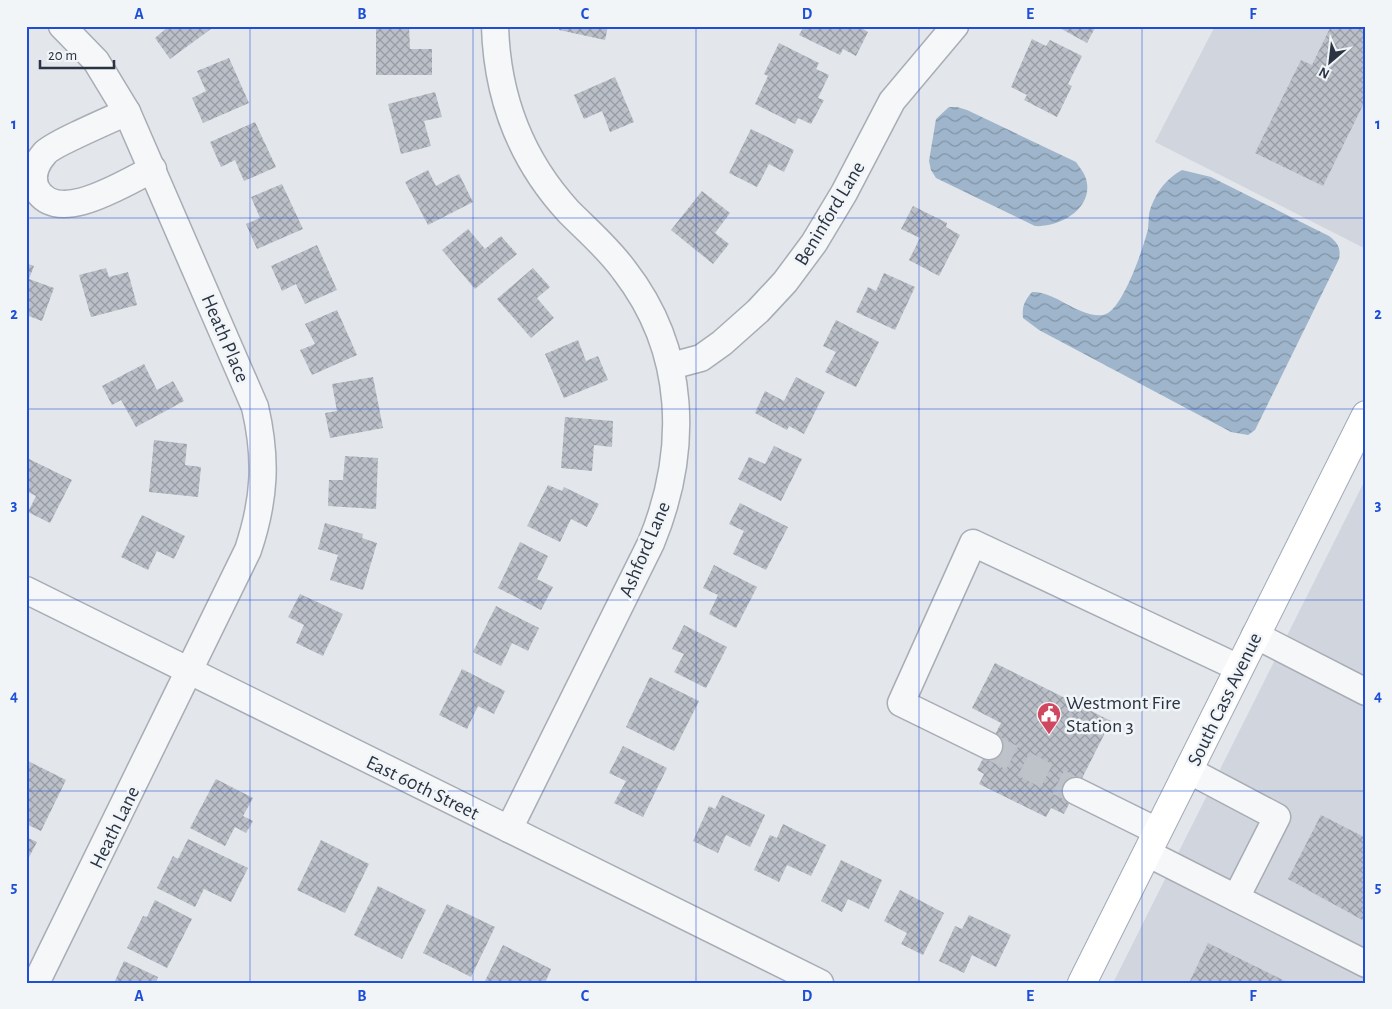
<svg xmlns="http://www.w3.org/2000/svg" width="1392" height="1009" font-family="'Alegreya Sans',sans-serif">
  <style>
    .built { fill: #d1d5dd }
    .water { fill: url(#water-waves) }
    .building { fill: url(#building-cross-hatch) }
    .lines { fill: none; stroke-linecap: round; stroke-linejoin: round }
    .minor-tunnel { stroke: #bec2c9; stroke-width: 26; stroke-dasharray: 26 13; stroke-linecap: butt }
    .minor-casing { stroke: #a8adb5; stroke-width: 29 }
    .major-casing { stroke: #a2abb7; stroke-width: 30 }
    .minor { stroke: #f5f7f9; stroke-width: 26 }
    .major { stroke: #fff; stroke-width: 28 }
    .grid { fill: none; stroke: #1d4ed8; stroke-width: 1; stroke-opacity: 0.55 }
    .labels { text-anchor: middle; stroke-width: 5; stroke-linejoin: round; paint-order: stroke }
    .street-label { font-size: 20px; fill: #2a3443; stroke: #f2f5f8 }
    .poi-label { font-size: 20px; fill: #2a3443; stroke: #f2f5f8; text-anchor: start }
    .neatline { fill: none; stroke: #1d4ed8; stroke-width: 2 }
    .grid-label { font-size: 16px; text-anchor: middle; font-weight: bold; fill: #1d4ed8 }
  </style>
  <defs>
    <pattern id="water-waves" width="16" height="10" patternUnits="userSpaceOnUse" patternTransform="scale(1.25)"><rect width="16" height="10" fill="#9eb5cb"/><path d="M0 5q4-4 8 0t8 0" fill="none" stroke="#8194a6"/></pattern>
    <pattern id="building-cross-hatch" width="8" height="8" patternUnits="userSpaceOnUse" patternTransform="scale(1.25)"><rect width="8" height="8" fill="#babfc8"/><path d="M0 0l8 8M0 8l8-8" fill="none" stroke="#979ca4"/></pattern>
  </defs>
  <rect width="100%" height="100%" fill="#e3e6eb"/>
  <g class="built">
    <path d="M1215 26H1366V249L1155 142Z"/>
    <path d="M1366 479V983H1113L1364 482Z"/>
  </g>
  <g class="water">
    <path d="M949 107H957L967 110 1076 162C1079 167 1083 171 1085 176 1097 207 1060 228 1035 226L936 178 931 170 929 161 936 119Z"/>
    <path d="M1182 170 1211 177 1329 236C1338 243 1341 248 1339 259L1255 430 1248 435 1231 432 1039 330 1023 318C1022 307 1024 301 1032 292 1056 291 1078 318 1103 315 1122 313 1144 246 1148 229 1149 222 1148 214 1151 207 1157 191 1167 178 1182 170Z"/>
  </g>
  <g class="building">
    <path d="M169 26H209L211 29 170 59 155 38Z"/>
    <path d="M376 26H409L410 49H432V75H376Z"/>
    <path d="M559 26H608L605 40 559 30Z"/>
    <path d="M804 26H864L863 29 868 32 856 56 843 49 840 55 799 35Z"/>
    <path d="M1056 26H1096L1087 43Z"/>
    <path d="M1331 26H1360L1366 29V99L1323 186 1255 153 1301 60 1312 65Z"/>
    <path d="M1032 39 1046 46 1050 40 1082 56 1068 84 1072 86 1057 117 1024 100 1027 95 1011 87Z"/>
    <path d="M779 43 819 63 816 69 829 75 818 98 824 100 811 124 798 118 795 124 755 104 768 76 764 74Z"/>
    <path d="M229 58 249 103 203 123 192 98 206 91 197 71Z"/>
    <path d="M615 77 634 122 610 132 602 111 584 119 574 95Z"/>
    <path d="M435 92 442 117 424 121 431 146 401 154 388 104Z"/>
    <path d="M255 122 276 167 244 181 235 160 221 167 210 142Z"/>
    <path d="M751 129 794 150 784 172 769 164 757 187 729 173Z"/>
    <path d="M428 170 436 186 459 174 473 202 428 225 405 182Z"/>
    <path d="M282 184 303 229 257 249 246 224 260 218 251 197Z"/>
    <path d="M702 191 730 213 715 233 729 244 713 264 671 230Z"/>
    <path d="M913 206 947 223 946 227 960 235 939 276 909 260 920 238 901 229Z"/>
    <path d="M468 229 485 249 501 236 517 254 475 289 442 250Z"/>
    <path d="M317 245 337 290 305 304 296 284 282 291 271 266Z"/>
    <path d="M26 263 34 266 29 279 54 288 42 321 26 315Z"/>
    <path d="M106 268 109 277 128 272 137 305 91 317 79 275Z"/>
    <path d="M533 268 550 287 537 298 554 318 531 338 497 299Z"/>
    <path d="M884 273 915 287 895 330 856 312 868 287 876 291Z"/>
    <path d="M337 310 357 355 312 375 300 350 315 344 305 324Z"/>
    <path d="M836 320 879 342 856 387 825 372 836 352 823 346Z"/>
    <path d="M578 340 586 361 598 356 608 380 564 398 545 354Z"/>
    <path d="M144 364 157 390 173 381 184 401 136 427 121 400 112 405 102 386Z"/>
    <path d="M373 377 383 428 330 438 325 413 337 411 332 384Z"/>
    <path d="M796 377 825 392 804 434 789 426 787 430 755 413 765 391 784 401Z"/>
    <path d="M565 417 613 421 612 447 594 445 592 471 561 468Z"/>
    <path d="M154 440 187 444 185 465 201 467 198 497 149 492Z"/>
    <path d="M774 446 802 459 781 501 738 479 749 457 765 464Z"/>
    <path d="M345 456 378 458 376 509 328 506 329 480H343Z"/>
    <path d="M27 458 72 480 50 523 28 512 36 496 26 491Z"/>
    <path d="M548 485 562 491 564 487 599 504 587 527 571 519 560 542 527 526Z"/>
    <path d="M740 503 788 527 766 570 733 554 744 531 729 524Z"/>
    <path d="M142 515 185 536 174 559 157 551 148 570 121 557Z"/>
    <path d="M325 523 363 534 362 538 377 543 363 590 330 580 338 555 318 549Z"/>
    <path d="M520 542 548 556 537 579 553 587 541 610 498 588Z"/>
    <path d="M714 565 757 587 736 628 709 614 718 595 703 588Z"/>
    <path d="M300 594 343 614 323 656 296 643 304 625 288 617Z"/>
    <path d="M496 606 539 628 528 651 512 643 501 666 473 652Z"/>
    <path d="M684 625 727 647 706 688 674 672 684 654 672 649Z"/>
    <path d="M995 663 1111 721 1064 814 1051 808 1046 817 979 784 984 774 977 770 1001 723 972 708Z"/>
    <path d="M462 669 505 691 494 714 478 706 467 729 439 715Z"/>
    <path d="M650 677 699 701 674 751 626 727Z"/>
    <path d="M623 746 667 768 643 817 614 803 626 781 609 773Z"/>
    <path d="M26 760 66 780 41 831 26 824Z"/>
    <path d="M216 779 253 798 243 816 253 821 246 833 235 827 225 846 190 828Z"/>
    <path d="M722 795 765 815 750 847 726 835 718 853 693 841 709 806 715 809Z"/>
    <path d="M1321 815 1366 838V922L1288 879Z"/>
    <path d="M783 824 826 845 811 876 787 865 779 882 754 870 770 835 777 838Z"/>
    <path d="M26 837 37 842 26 863Z"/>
    <path d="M188 839 248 868 231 902 204 889 195 907 157 888 173 856 178 859Z"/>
    <path d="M321 840 369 864 345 913 297 890Z"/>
    <path d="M841 860 882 880 869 909 848 899 842 912 821 901Z"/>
    <path d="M378 886 426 910 402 959 354 935Z"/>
    <path d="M900 890 944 913 923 955 901 944 907 933 884 921Z"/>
    <path d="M155 900 192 919 167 968 127 948 143 916 147 917Z"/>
    <path d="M447 904 495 927 471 977 423 953Z"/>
    <path d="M969 915 1011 935 996 967 972 955 964 973 939 961 955 926 962 929Z"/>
    <path d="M1208 943 1289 983H1189Z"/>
    <path d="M503 945 551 969 545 983H484Z"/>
    <path d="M124 961 158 977 156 983H114Z"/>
  </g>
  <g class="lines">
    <path class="minor-tunnel" d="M989 746 1076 791"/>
    <g class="minor-casing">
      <g id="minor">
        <path d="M495 26C497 97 521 160 569 212 588 231 608 248 624 270 687 351 689 451 651 543L509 829"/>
        <path d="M127 112C112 119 53 144 45 153 36 163 31 176 36 188 56 228 126 182 153 169"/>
        <path d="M671 366 701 358 722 343 758 311 785 282 814 243 844 193 892 101 955 26"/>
        <path d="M26 590 820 983"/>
        <path d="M1255 635 1366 692"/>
        <path d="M989 746 901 703 973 543 1239 668"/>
        <path d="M1188 770 1277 817 1236 898"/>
        <path d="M1076 791 1157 831"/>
        <path d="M1147 853 1366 964"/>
        <path d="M36 983 248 550C265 499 267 459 255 407L127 112 96 61 62 26"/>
      </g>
    </g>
    <g class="major-casing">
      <path id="major" d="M1082 983 1366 415"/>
    </g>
    <use href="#minor" class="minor"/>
    <use href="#major" class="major"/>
  </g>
  <path class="grid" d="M250 26V983M473 26V983M696 26V983M919 26V983M1142 26V983M26 218H1366M26 409H1366M26 600H1366M26 791H1366"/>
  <defs>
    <g id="civic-pin" transform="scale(1.25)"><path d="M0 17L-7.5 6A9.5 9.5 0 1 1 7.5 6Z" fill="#cf4860" stroke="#f2f5f8"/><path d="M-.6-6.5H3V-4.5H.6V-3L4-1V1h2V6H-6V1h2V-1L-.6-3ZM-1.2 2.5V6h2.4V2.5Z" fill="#fff"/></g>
  </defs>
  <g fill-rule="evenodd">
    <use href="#civic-pin" x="1049" y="714"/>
  </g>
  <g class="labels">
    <g class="street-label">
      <text transform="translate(829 213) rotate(-59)" y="7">Beninford Lane</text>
      <text transform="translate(226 338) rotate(67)" y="7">Heath Place</text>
      <text transform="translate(644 549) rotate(-67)" y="7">Ashford Lane</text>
      <text transform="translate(1224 699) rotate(-64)" y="7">South Cass Avenue</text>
      <text transform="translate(423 787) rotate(26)" y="7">East 60th Street</text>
      <text transform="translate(114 827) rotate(-64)" y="7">Heath Lane</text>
    </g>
    <g class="poi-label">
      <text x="1066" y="709">Westmont Fire<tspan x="1066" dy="23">Station 3</tspan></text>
    </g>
  </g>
  <rect width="1392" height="1009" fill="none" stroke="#f2f5f8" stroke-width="55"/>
  <g transform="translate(1330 62) rotate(208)" stroke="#f2f5f8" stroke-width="4" paint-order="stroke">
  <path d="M0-4L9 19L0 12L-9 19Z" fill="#2a3443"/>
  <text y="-8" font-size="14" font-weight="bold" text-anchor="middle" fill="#2a3443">N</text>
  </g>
  <path d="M40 60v8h74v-8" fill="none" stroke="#2a3443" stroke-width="2.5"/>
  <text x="48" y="60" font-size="15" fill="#2a3443" stroke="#f2f5f8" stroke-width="4" paint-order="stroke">20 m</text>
  <rect x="28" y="28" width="1336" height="954" class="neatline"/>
  <g class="grid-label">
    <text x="139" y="19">A</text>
    <text x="362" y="19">B</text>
    <text x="585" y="19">C</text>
    <text x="807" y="19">D</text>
    <text x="1030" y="19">E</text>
    <text x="1253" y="19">F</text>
    <text x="14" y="129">1</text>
    <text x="1378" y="129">1</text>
    <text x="14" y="319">2</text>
    <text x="1378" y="319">2</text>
    <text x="14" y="510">3</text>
    <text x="1378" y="510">3</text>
    <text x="14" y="701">4</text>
    <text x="1378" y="701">4</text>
    <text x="14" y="892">5</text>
    <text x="1378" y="892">5</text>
    <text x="139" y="1001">A</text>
    <text x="362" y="1001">B</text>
    <text x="585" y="1001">C</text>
    <text x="807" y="1001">D</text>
    <text x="1030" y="1001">E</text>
    <text x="1253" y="1001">F</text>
  </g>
</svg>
